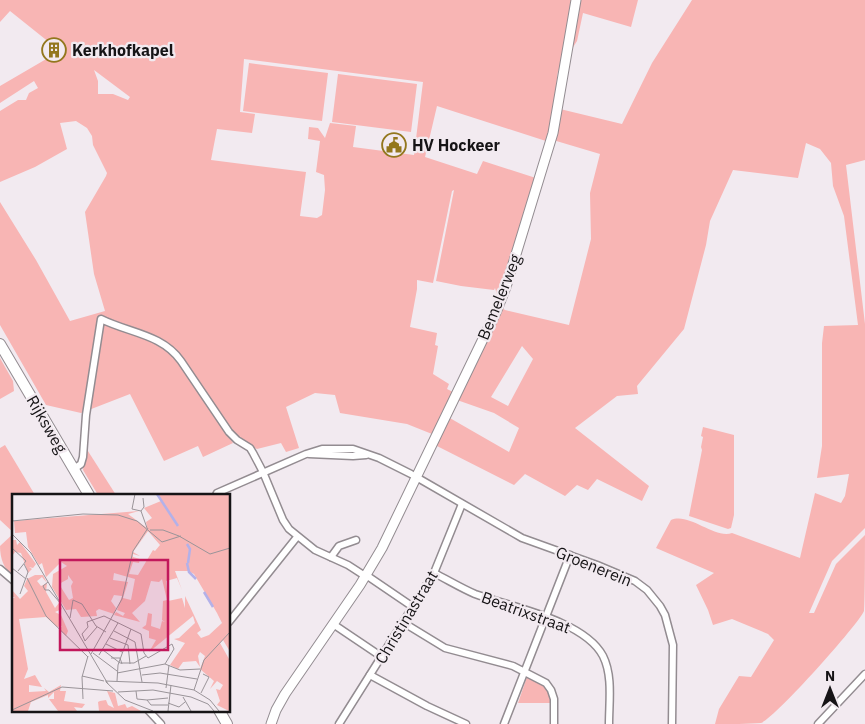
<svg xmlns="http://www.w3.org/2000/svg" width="865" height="724" font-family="'IBM Plex Sans',sans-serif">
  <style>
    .green { fill: #f8b5b4; fill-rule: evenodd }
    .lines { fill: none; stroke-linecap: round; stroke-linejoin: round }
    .street-casing { stroke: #938c91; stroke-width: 9 }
    .secondary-casing { stroke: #938c91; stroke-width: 11 }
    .primary-casing { stroke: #938c91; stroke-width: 12 }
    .street { stroke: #fff; stroke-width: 6 }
    .secondary { stroke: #fff; stroke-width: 9 }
    .primary { stroke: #fff; stroke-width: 10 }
    .labels { text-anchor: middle; stroke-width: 4.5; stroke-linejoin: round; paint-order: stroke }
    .poi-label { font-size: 16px; font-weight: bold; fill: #161416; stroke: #f2eaf0; text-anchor: start }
    .street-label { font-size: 16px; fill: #161416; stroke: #f2eaf0 }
    .inset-river { fill: none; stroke: #b3b1e9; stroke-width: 2.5 }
    .inset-road { fill: none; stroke: #9a9499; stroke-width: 1 }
    .view { fill: #c2185b; fill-opacity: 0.15; stroke: #c2185b; stroke-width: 2.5 }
    .inset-edge { fill: none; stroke: #161416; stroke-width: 2.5 }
  </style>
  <rect width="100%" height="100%" fill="#f2eaf0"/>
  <g class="green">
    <path d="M0 0H638L631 27 583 13 577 41 558 71 549 142 437 106 425 157 477 174 483 161 542 180 501 307 505 310 569 325 591 239 590 193 600 154 553 140 560 109 622 124 652 63 692 0H865V160L846 165 865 324V528L832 561 809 613H814L836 564 865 535C865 547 865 603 864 611 858 625 774 719 761 723 750 724 728 724 715 724L719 709 739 676 751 677 774 640 768 634 732 619 713 625 708 610 696 585 714 573 656 548 671 520C689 512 714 539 732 533L800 558 815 493 841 503 845 496 849 474 817 478 822 446V343L824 326 858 325 844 216 833 186 831 163 820 149 806 143 798 178 733 170 710 221 706 245 684 329 637 386 638 394 617 396 575 428 649 486 642 501 597 479 588 490 577 485 565 496 525 474 514 485 435 445 448 417 509 452 519 428 494 413 457 400 501 307 495 288 494 290 461 286 436 281 454 190 452 191 433 283 417 280V289L410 327 437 333 435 345 438 346 433 374 449 384 447 389 453 392 432 434 407 424 340 413 335 395 315 393 286 407 299 448 286 452 281 443 257 449 229 435 233 443 203 457 198 446 164 461 130 394 81 413 46 405 0 325V202L36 260 70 321 105 311 94 274 85 212 106 176 107 173 93 145 92 136 87 128 76 121 60 123 67 149 35 167 0 182V111L18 100H26L29 93 38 88 34 81 0 103V86L60 51 10 11 0 22ZM244 59 423 82 414 155 353 147 356 126 330 123 325 138 318 128 309 127 308 139 320 141 316 172 324 175 325 190 322 215 317 218 300 216 306 172 211 160 217 129 252 133 255 114 240 112ZM94 70 130 97 128 100 113 94H98V81ZM522 346 533 359 508 406 491 397Z"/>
    <path d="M249 63 328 73 322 121 243 111Z"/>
    <path d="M338 74 417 84 411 132 332 122Z"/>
    <path d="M0 358 13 381 14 391 0 399Z"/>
    <path d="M703 427 734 435V515L731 528 728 529 689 516 702 450 701 447 703 437 701 436Z"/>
    <path d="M5 445 35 495H14V533L0 520V448Z"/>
    <path d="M86 448 116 495H98L83 470Z"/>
    <path d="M14 533V578C4 569 0 559 0 546Z"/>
    <path d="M527 677 532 678 549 689 553 703H518Z"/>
  </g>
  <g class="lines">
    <g class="street-casing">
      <g id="street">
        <path d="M309 454 353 456 366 455"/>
        <path d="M74 469 81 464 83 457 86 415 101 319C129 333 162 334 181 361L229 432 237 440 250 448 253 453 263 472 283 520 289 529 315 550 348 565 365 576"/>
        <path d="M216 495 217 493 306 454 322 449H353L379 458 411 474 522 538 597 565 635 581 647 590 660 606 665 615 673 645 672 724"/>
        <path d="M331 557 339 546 356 540"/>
        <path d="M0 569 14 581"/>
        <path d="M434 573C448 580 461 588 475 594 511 607 584 620 603 656 613 676 609 702 609 724"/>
        <path d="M366 575 413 607"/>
        <path d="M229 622 297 537"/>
        <path d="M404 623 445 648 513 666 546 683 551 690 554 699V724"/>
        <path d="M333 624 382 657"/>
        <path d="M370 675 427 706 466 724"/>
        <path d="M148 710 161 724"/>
        <path d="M339 724 434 573 462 504"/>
        <path d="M504 724 570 555"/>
        <path d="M818 724 865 674"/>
      </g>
    </g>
    <g class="secondary-casing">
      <path id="secondary" d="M271 724 276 710 285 694 360 585 382 548 497 310 506 287 553 133 576 0"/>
    </g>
    <g class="primary-casing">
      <g id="primary">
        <path d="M0 344 89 495"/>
        <path d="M219 710 227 724"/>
      </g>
    </g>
    <use href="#street" class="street"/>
    <use href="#secondary" class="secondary"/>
    <use href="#primary" class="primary"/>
  </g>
  <defs>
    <g id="building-ring" transform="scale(1.25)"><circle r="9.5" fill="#f2eaf0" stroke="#93771d" stroke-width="1.5"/><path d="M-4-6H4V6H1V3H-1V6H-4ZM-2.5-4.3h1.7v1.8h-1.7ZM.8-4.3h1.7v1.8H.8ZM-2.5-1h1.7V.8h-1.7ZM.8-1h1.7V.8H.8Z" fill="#93771d"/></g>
    <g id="civic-ring" transform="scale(1.25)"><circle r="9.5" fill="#f2eaf0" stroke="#93771d" stroke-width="1.5"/><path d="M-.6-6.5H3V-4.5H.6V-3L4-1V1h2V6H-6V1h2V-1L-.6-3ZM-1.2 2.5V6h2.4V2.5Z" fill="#93771d"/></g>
  </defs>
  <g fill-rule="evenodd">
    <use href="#building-ring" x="54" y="50"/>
    <use href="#civic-ring" x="394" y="145"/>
  </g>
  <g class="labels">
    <g class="poi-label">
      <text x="72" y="56">Kerkhofkapel</text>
      <text x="412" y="151">HV Hockeer</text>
    </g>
    <g class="street-label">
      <text transform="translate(499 297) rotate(-68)" y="6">Bemelerweg</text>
      <text transform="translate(47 424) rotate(60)" y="6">Rijksweg</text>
      <text transform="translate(594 566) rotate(22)" y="6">Groenerein</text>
      <text transform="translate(526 612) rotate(20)" y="6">Beatrixstraat</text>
      <text transform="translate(406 617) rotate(-59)" y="6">Christinastraat</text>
    </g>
  </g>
  <g transform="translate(12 494)">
    <rect width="218" height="218" fill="#f2eaf0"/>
    <path d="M144 0H217V156L211 146 208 149 217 165V217L205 211 208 207 204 195 208 196 211 191 205 187 198 195 202 187 188 175 193 162 188 158 186 162 188 173 184 167 171 168 166 175 158 171 173 149 162 145 167 144 183 129 181 122 137 158 144 146 137 144V137L130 134 134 131 136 119 140 120 139 132 148 135 150 127 153 128 150 126 151 107 155 106 150 85 147 88 139 87 133 107 120 119 128 128 102 121 104 118 111 122 113 119 105 116 110 102 102 101 99 107 104 114 102 120 87 115 84 117 85 122 69 123 64 115 54 116 40 93 41 80 55 72 49 68 34 83 30 69 27 71 16 53 14 38 3 39 2 27 127 17 116 20 135 34 134 28 140 24 132 14 149 7ZM136 37 148 51 143 57 141 56 126 81 117 80 121 68 127 69 128 65 121 63V60L128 62 121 58ZM163 77H176L182 80 205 119 210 129 197 141 189 144 185 139 189 136 173 102V114L170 104 156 107 154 87 165 84 170 96ZM102 79 123 85 119 106 111 104 116 88 101 86ZM56 81 61 88 59 92 61 104 57 106 47 90 56 85ZM0 46H4L5 51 8 48 24 70 21 74 17 73 20 75 16 79 9 59 3 58 0 62ZM23 81H31L35 89 30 83 25 87 29 92 35 89 34 98 43 114 47 109 50 115 43 118 49 121 56 137 54 142 47 135 50 132 45 133 34 123 7 125 16 175 12 185 23 181 30 193 17 191V198L34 197 32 194 37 198 49 191 48 197H54L52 207 73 210 70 214 62 213 65 217H46L37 205H42V198L36 204V201L19 208 16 217H0V105L3 103H0V96L8 105 16 97 12 92 15 85ZM95 197 103 199 106 212 113 210 115 214 120 212 129 217H87L86 208 88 207 94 206 96 211 102 214Z" fill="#f8b5b4" fill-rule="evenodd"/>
    <path class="inset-river" d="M145 0 166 32M175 50 178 55 176 69M175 69 177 78 184 85M192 98 201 113"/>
    <path class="inset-road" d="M123 0 120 15 129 17M131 4 132 13 129 17 135 34M0 27 71 20 106 21 125 27 150 48 169 42M138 36H151L167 42 198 60 218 54M0 40 19 59 96 190M0 54 14 67 6 77M0 74 14 85M15 84 34 122 76 163M36 88 31 92 33 96H37L49 110M8 100 16 78 12 70M58 124 61 106 70 110 84 132 94 138M85 133 73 147 70 140 76 133 75 128 92 122 129 140 132 159 136 164 160 150 162 155 153 170M102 137 123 148 130 188M98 144 116 151 118 170M94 150 110 158M91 156 108 169H122L134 162M81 159 105 177M79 160 110 105 121 57 136 34M87 161 106 129M99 164H108L110 170M105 179 153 170 168 176 188 175M130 181 148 179 185 185M70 182 92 187M93 187 146 189 182 196 198 206 207 217M105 187 106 171 119 135M94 188 113 206 141 217M154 194 157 171M182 196 192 166 218 138M124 197 125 205 135 206 139 211H156M106 198 141 196 179 203 196 210 202 217M189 199 197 183 191 180M171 203 179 217M71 205 70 183 76 162M135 206 156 204M156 209 167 213 173 208M0 216 50 193 101 197M156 217 159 191"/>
    <path class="view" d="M48 66H156V156H48Z"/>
    <rect width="218" height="218" class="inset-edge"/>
  </g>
  <g transform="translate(830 689)" stroke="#f2eaf0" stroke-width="4" paint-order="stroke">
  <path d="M0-4L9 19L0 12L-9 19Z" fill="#161416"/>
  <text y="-8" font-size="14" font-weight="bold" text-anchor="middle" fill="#161416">N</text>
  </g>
</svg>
